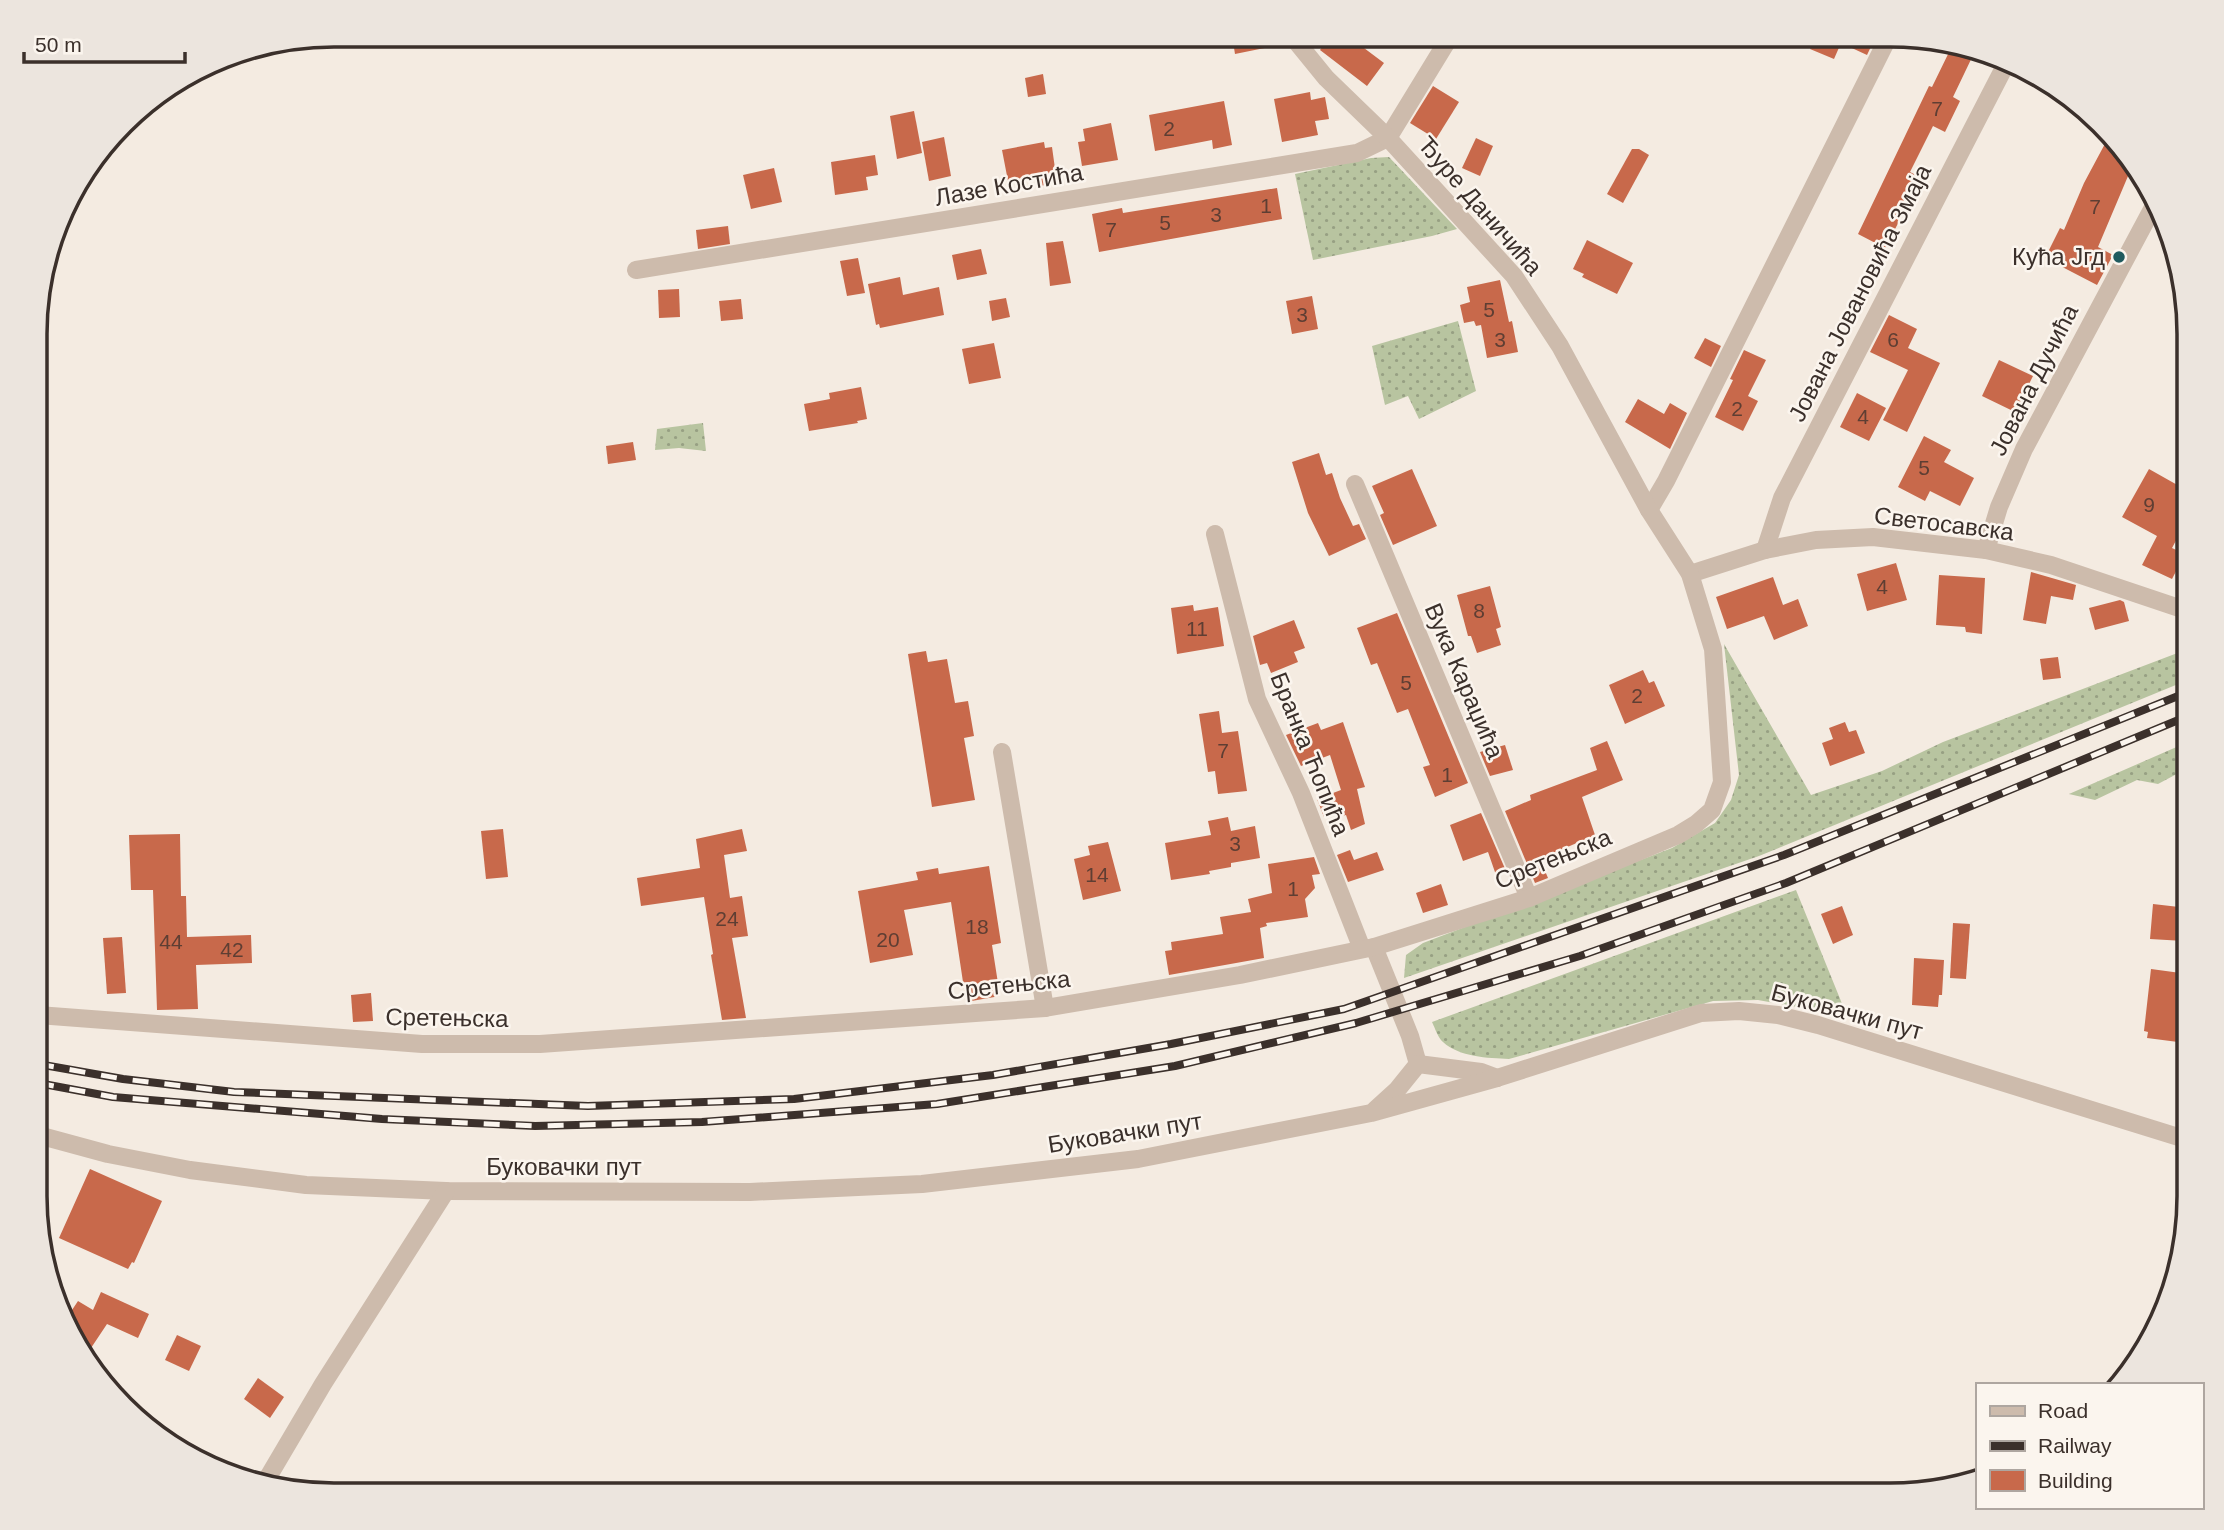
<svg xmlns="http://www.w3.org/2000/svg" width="2224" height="1530" font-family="Arial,sans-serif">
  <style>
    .grass { fill: url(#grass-dots) }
    .building { fill: #c8694b }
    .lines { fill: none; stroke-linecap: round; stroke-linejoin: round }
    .minor { stroke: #cdbbac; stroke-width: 18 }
    .rail-casing { stroke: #3b302b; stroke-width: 8 }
    .rail { stroke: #fbf5ee; stroke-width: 5; stroke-dasharray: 16; stroke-linecap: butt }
    .poi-dot { fill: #1f5a5e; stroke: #fbf5ee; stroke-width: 2.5 }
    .labels { text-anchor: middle; stroke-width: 5; stroke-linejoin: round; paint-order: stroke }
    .number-label { font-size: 21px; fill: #5e3e33 }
    .street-label { font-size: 24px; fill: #3b302b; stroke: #fbf5ee }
    .poi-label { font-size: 24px; fill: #3b302b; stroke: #fbf5ee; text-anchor: end }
    .rim { fill: none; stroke: #3b302b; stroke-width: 3.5 }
  </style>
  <defs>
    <pattern id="grass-dots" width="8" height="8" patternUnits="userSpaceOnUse" patternTransform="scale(1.75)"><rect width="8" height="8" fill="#b8c4a0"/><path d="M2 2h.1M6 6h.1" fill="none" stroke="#97a083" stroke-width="1.8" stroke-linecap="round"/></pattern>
  </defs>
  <rect width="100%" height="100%" fill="#f4ebe1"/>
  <g class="grass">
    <path d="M1389 157 1457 229 1432 236 1313 260 1295 174 1371 158Z"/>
    <path d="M1458 321 1476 391 1419 419 1408 396 1385 405 1372 346Z"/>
    <path d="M703 423 706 451 679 448 655 450 657 429Z"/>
    <path d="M1724 644 1811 795 1882 771 1943 742 2188 649V680L1759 856 1404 978 1406 955 1423 943 1672 848 1715 823 1731 800 1739 775Z"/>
    <path d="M2188 742V768L2158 784 2137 780 2095 800 2069 794Z"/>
    <path d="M1796 890 1847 1016 1758 1000 1713 1001 1509 1059C1488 1058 1459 1057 1443 1042 1438 1038 1435 1028 1432 1022Z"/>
  </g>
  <g class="building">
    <path d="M1232 35H1280L1284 44 1235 54Z"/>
    <path d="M1331 35H1367L1360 45 1384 63 1367 86 1320 50Z"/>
    <path d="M1816 36H1876L1867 55 1841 43 1834 59 1810 49Z"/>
    <path d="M1953 44 1976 49 1953 97 1960 101 1945 132 1933 126 1910 172 1922 178 1885 248 1858 234 1929 86 1932 87Z"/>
    <path d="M1043 74 1046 94 1028 97 1025 78Z"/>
    <path d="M1433 86 1459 102 1436 139 1410 123Z"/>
    <path d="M1310 92 1311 100 1325 97 1329 119 1315 121 1318 135 1282 142 1274 99Z"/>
    <path d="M1224 101 1232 145 1213 149 1212 140 1155 151 1149 115Z"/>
    <path d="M914 111 922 153 897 159 890 116Z"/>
    <path d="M1111 123 1118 160 1082 166 1078 142 1085 141 1083 129Z"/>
    <path d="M944 137 951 176 929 181 922 142Z"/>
    <path d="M1476 138 1493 146 1480 176 1462 168Z"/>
    <path d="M2107 140 2131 169 2098 247 2113 255 2097 285 2045 258 2060 228 2064 230 2084 183Z"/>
    <path d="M1044 142 1045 148 1052 147 1057 183 1040 186 1038 176 1008 181 1002 150Z"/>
    <path d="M1632 149H1639L1649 155 1623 203 1607 194Z"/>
    <path d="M875 155 878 175 866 177 868 190 835 195 831 162Z"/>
    <path d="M774 168 782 202 751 209 743 175Z"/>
    <path d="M1277 188 1282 219 1099 252 1092 214 1122 208 1123 213Z"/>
    <path d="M728 226 730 244 698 249 696 230Z"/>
    <path d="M1587 240 1633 263 1617 294 1582 277 1584 274 1573 269Z"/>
    <path d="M1063 241 1071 283 1050 286 1046 243Z"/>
    <path d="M981 249 987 274 957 280 952 255Z"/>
    <path d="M858 258 865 293 847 296 840 261Z"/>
    <path d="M900 277 903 295 939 287 944 315 880 328 879 324 876 325 868 284Z"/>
    <path d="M1500 280 1509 322 1512 321 1518 352 1487 358 1481 325 1476 326 1474 321 1464 323 1460 305 1470 302 1467 287Z"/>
    <path d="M679 289 680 317 659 318 658 290Z"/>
    <path d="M1312 296 1318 329 1292 334 1286 301Z"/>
    <path d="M1006 298 1010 317 992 321 989 301Z"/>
    <path d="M741 299 743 319 721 321 719 301Z"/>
    <path d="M1889 315 1917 329 1908 348 1940 363 1907 432 1883 420 1908 370 1870 352Z"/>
    <path d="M1705 338 1721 346 1711 367 1694 358Z"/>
    <path d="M994 343 1001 378 969 384 962 349Z"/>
    <path d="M1744 350 1766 360 1748 396 1758 401 1743 431 1715 417 1733 380 1730 379Z"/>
    <path d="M1999 360 2033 376 2015 412 1982 396Z"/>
    <path d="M861 387 867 419 857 421 858 423 809 431 804 404 830 399 829 393Z"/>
    <path d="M1857 393 1886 408 1869 441 1840 427Z"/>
    <path d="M1638 399 1664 414 1670 403 1687 413 1670 449 1625 422Z"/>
    <path d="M1924 436 1951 450 1944 462 1974 478 1960 506 1930 491 1925 501 1898 487Z"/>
    <path d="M633 442 636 460 608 464 606 446Z"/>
    <path d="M1319 453 1326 475 1332 473 1340 498 1353 526 1359 524 1366 539 1329 556 1308 513 1292 462Z"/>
    <path d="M1412 469 1437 526 1393 545 1380 515 1384 513 1372 486Z"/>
    <path d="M2149 469 2188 491V518L2172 548 2185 554 2172 579 2142 565 2157 536 2122 517Z"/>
    <path d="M1896 563 1907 600 1867 611 1857 574Z"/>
    <path d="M2031 572 2076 585 2073 600 2051 596 2046 624 2023 620Z"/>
    <path d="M1939 575 1985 578 1982 634 1966 632 1965 627 1936 625Z"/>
    <path d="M1773 577 1783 605 1798 599 1808 626 1774 640 1764 616 1727 629 1716 597Z"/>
    <path d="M1490 586 1501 627 1496 629 1501 645 1477 653 1471 636H1468L1457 595Z"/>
    <path d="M2120 600 2124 602 2129 621 2095 630 2089 608Z"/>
    <path d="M1193 605 1194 611 1218 607 1224 646 1177 654 1171 608Z"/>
    <path d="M1397 613 1468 783 1435 797 1423 767 1430 765 1408 709 1397 713 1377 663 1371 665 1357 628Z"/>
    <path d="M1294 620 1305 648 1294 652 1298 662 1271 673 1267 663 1260 665 1253 636Z"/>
    <path d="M926 651 928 662 947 659 955 703 968 701 974 736 964 738 975 800 932 807 908 654Z"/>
    <path d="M2058 657 2061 678 2043 680 2040 659Z"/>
    <path d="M1643 670 1649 683 1654 681 1665 706 1625 724 1609 685Z"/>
    <path d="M1219 711 1222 733 1238 731 1247 791 1218 794 1215 771 1208 772 1199 714Z"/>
    <path d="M1343 722 1365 787 1357 789 1365 824 1351 830 1346 815 1342 816 1340 811 1324 817 1317 799 1341 790 1330 755 1301 766 1286 735 1318 723 1321 730Z"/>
    <path d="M1845 722 1849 732 1856 730 1865 753 1830 766 1822 743 1833 739 1829 728Z"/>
    <path d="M1607 741 1623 780 1582 797 1595 835 1540 859 1548 878 1535 883 1505 811 1531 800 1530 795 1597 770 1590 748Z"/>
    <path d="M1505 745 1513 770 1490 776 1480 752Z"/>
    <path d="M1481 813 1506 871 1496 875 1488 852 1463 861 1450 825Z"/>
    <path d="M1228 817 1231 831 1255 826 1260 858 1231 863V867L1209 871 1210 874 1171 880 1165 843 1211 835 1208 821Z"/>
    <path d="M503 829 508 877 486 879 481 831Z"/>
    <path d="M742 829 747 851 724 855 730 898 742 896 748 936 732 938 746 1018 722 1020 711 955 713 954 704 897 641 906 637 878 700 868 696 839Z"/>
    <path d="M180 834 181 896H186L187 937 251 935 252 963 196 965 198 1009 157 1010 153 890H131L129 835Z"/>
    <path d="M1108 842 1121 891 1083 900 1074 859 1090 855 1088 846Z"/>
    <path d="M1350 850 1354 860 1377 852 1384 870 1348 882 1337 855Z"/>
    <path d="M1314 857 1320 874 1312 875 1315 888 1305 899 1308 917 1266 923 1267 926 1260 928 1264 958 1169 975 1165 951 1172 950 1171 942 1223 934 1220 917 1251 912 1248 899 1272 893 1268 864Z"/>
    <path d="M989 866 1001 943 992 945 1000 996 966 1002 951 902 904 910 913 955 870 963 858 891 918 880 916 872 938 868 939 874Z"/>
    <path d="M1441 884 1448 905 1423 913 1416 893Z"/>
    <path d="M2153 904 2179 907 2177 919 2185 920 2184 941 2150 939Z"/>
    <path d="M1842 906 1853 935 1833 944 1821 914Z"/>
    <path d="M1953 923 1970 924 1966 979 1950 978Z"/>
    <path d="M122 937 126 993 107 994 103 938Z"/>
    <path d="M1914 958 1944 960 1942 995H1939L1938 1007 1912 1005Z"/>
    <path d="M2151 969 2188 974V1004L2183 1003 2178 1042 2147 1038 2148 1032 2144 1031Z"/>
    <path d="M371 993 373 1021 353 1022 351 995Z"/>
    <path d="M90 1169 162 1201 134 1263 132 1262 128 1269 59 1238Z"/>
    <path d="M101 1292 149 1314 138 1338 107 1324 85 1357 75 1346 66 1319 78 1301 93 1310Z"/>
    <path d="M177 1335 201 1346 189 1371 165 1360Z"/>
    <path d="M258 1378 284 1397 270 1418 244 1399Z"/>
  </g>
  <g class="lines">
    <g class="minor">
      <path d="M636 270C876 233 1116 191 1357 153L1388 138 1451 35"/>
      <path d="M1355 484 1529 898"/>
      <path d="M1649 510 1666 481 1889 36"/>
      <path d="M1215 534 1257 699 1301 793 1362 949"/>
      <path d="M1765 550 1782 498 2007 62"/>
      <path d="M1986 550 1999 507 2024 449 2157 200"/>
      <path d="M1690 574 1765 550 1816 540 1873 537 1986 550 2051 565 2188 611"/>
      <path d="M1002 752 1045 1008"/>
      <path d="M1374 947 1410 1036 1418 1064"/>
      <path d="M38 1015 422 1044H540L1045 1008 1240 975 1374 947 1529 898 1678 835 1696 824 1712 810 1722 782 1713 649 1690 574 1649 510 1560 346 1514 276 1388 138 1326 78 1291 35"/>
      <path d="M1375 1110 1397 1090 1418 1064 1481 1072 1497 1078"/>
      <path d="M38 1135 108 1154 190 1170 306 1185 446 1191 750 1192 922 1184 1138 1159 1371 1113 1497 1078 1701 1013 1739 1011 1778 1015 1818 1025 2188 1140"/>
      <path d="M152 1433 154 1434"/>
      <path d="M264 1484 323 1384 446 1191"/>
    </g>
    <g class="rail-casing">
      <g id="rail">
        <path d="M38 1064 123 1079 234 1092 588 1106 794 1099 993 1075 1171 1044 1344 1009 1784 855 2188 692"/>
        <path d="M38 1083 113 1097 382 1119 535 1126 702 1122 937 1104 1175 1066 1356 1023 1580 956 1786 883 2188 716"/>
      </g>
    </g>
    <use href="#rail" class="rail"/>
  </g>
  <circle class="poi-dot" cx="2119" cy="257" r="7"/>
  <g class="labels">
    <g class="number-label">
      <text x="1937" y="116">7</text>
      <text x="1169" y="136">2</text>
      <text x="1266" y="213">1</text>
      <text x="2095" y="214">7</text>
      <text x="1216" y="222">3</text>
      <text x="1165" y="230">5</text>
      <text x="1111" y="237">7</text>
      <text x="1489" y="317">5</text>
      <text x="1302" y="322">3</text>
      <text x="1500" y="347">3</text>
      <text x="1893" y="347">6</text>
      <text x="1737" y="416">2</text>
      <text x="1863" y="424">4</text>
      <text x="1924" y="475">5</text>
      <text x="2149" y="512">9</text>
      <text x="1882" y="594">4</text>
      <text x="1479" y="618">8</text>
      <text x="1197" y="636">11</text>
      <text x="1406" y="690">5</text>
      <text x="1637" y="703">2</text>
      <text x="1223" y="758">7</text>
      <text x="1447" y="782">1</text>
      <text x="1235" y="851">3</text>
      <text x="1097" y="882">14</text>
      <text x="1293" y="896">1</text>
      <text x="727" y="926">24</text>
      <text x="977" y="934">18</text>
      <text x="888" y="947">20</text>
      <text x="171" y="949">44</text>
      <text x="232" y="957">42</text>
    </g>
    <g class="street-label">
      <text transform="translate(1009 185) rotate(-10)" y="8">Лазе Костића</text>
      <text transform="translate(1480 206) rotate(49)" y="8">Ђуре Даничића</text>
      <text transform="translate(1860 293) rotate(-63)" y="8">Јована Јовановића Змаја</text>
      <text transform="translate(2034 380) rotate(-63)" y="8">Јована Дучића</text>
      <text transform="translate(1944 524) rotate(7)" y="8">Светосавска</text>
      <text transform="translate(1464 681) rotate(67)" y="8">Вука Караџића</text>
      <text transform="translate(1310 754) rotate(68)" y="8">Бранка Ћопића</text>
      <text transform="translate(1553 859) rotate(-22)" y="8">Сретењска</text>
      <text transform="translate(1009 985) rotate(-6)" y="8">Сретењска</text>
      <text transform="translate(1847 1012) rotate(15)" y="8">Буковачки пут</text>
      <text transform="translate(447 1018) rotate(1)" y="8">Сретењска</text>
      <text transform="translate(1125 1133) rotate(-9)" y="8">Буковачки пут</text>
      <text x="564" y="1175">Буковачки пут</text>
    </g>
    <g class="poi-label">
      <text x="2105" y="265">Кућа Јгд</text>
    </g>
  </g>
  <path d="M0 0H2224V1530H0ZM334 47H1890A287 287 0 0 1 2177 334V1196A287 287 0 0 1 1890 1483H334A287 287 0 0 1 47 1196V334A287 287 0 0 1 334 47Z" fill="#ece5de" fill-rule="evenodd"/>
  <path class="rim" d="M334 47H1890A287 287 0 0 1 2177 334V1196A287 287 0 0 1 1890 1483H334A287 287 0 0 1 47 1196V334A287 287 0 0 1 334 47Z"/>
  <rect x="1976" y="1383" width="228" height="126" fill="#fbf5ee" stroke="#aea6a0" stroke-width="2"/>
  <rect x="1990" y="1406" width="35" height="10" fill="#cdbbac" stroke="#aea6a0" stroke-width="2"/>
  <text x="2038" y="1418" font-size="21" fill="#3b302b">Road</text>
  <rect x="1990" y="1441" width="35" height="10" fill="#3b302b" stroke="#aea6a0" stroke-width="2"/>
  <text x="2038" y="1453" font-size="21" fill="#3b302b">Railway</text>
  <rect x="1990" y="1470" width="35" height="21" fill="#c8694b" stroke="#aea6a0" stroke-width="2"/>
  <text x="2038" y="1488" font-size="21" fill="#3b302b">Building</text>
  <path d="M24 52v10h161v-10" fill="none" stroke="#3b302b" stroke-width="3.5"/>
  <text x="35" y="52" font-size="21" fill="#3b302b" stroke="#fbf5ee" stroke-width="5" paint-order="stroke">50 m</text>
</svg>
